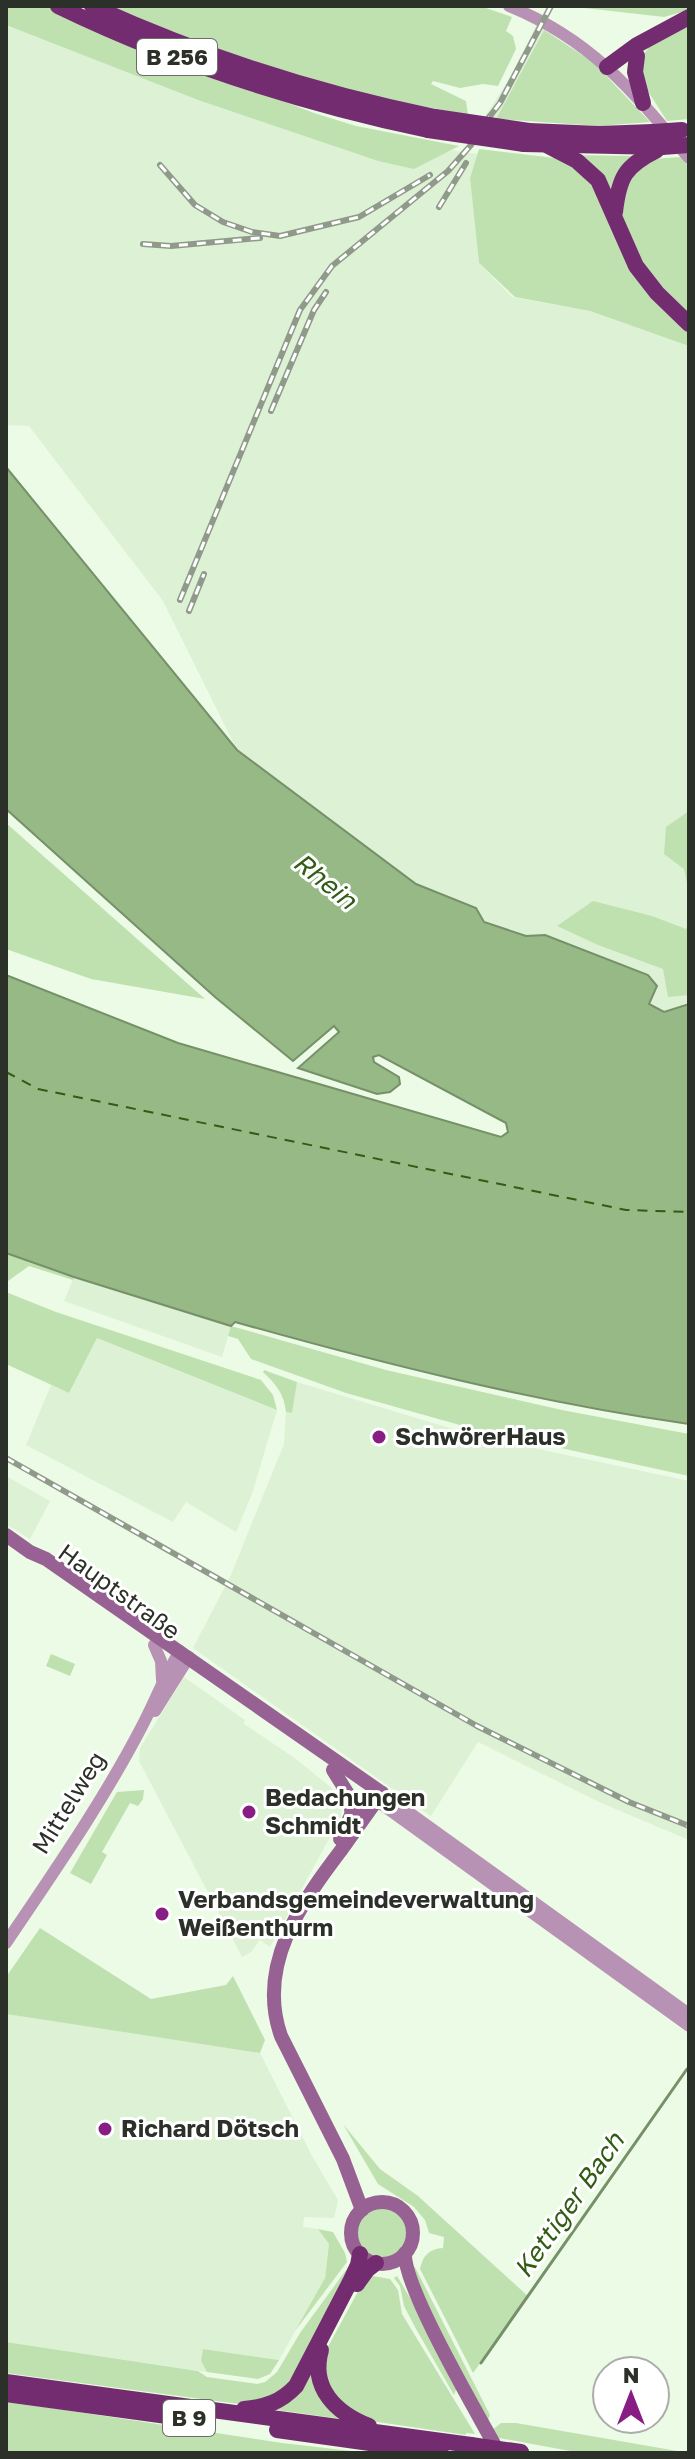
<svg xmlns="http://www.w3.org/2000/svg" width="695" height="2459" font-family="'Golos Text',sans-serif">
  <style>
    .built { fill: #ddf1d5 }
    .green { fill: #bfe1b0 }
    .water { fill: #96b985; stroke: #769069; stroke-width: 2 }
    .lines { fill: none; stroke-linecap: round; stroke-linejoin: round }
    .stream { stroke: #769069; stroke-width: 3 }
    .ferry { stroke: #305c13; stroke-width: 2; stroke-dasharray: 10 8; stroke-linecap: butt }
    .tertiary { stroke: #b792b4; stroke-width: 12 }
    .secondary { stroke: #976293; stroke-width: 14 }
    .trunk { stroke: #742c70; stroke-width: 16 }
    .rail-casing { stroke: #909a8b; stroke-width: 6 }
    .rail { stroke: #fff; stroke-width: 3; stroke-dasharray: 9; stroke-linecap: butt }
    .trunk-bridge { stroke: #742c70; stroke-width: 16 }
    .poi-dot { fill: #881e84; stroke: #fff; stroke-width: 3 }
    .labels { text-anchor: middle; stroke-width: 6; stroke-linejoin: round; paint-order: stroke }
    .shield { fill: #fff; stroke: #6b6f68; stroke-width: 2 }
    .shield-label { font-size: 22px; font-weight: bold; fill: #2b3128 }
    .poi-label { font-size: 24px; font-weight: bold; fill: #2b3128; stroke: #fff; text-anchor: start }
    .street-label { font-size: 24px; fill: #2b3128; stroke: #fff }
    .water-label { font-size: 26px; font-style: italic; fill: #305c13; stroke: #fff }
  </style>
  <rect width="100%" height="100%" fill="#ecfbe5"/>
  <g class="built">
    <path d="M6 25 198 100 378 161 414 168 451 150 478 154 470 178 479 263 512 297 590 311 689 346V1004L664 1012 648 1004V975L545 935 526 936 483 922 476 908 416 884 237 750 163 601 29 426 6 425Z"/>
    <path d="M536 26 544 30 496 119 484 118 510 78Z"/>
    <path d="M74 1277 231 1326 222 1357 64 1301Z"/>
    <path d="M97 1338 277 1410 252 1494 236 1532 186 1502 173 1522 26 1445 51 1385 69 1393Z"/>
    <path d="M297 1382 473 1435 689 1481V1840L599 1802 478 1742 431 1816 193 1648 230 1577 284 1444 286 1412 292 1413Z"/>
    <path d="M6 1476 50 1501 30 1539 6 1524Z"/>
    <path d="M184 1677 245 1720 244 1724 296 1759 328 1785 339 1795 342 1806 341 1817 270 1947 260 1940 251 1952 242 1957 139 1761 140 1748Z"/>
    <path d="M6 2014 260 2053 312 2156 338 2200 334 2218 304 2217 303 2227 318 2229 329 2244 325 2278 279 2360 203 2349 201 2361 207 2372 6 2342Z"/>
  </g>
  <g class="green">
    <path d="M6 6H46L97 30 314 113 356 126 459 146 414 169 378 161 198 100 6 25Z"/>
    <path d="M107 6H480L512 17 506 31 513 36 516 49 498 86 483 84 460 88 433 81 431 84 466 101 468 115 345 91 183 38Z"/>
    <path d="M689 6V10L664 17 576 7Z"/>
    <path d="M689 23V119L667 121 642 82 644 54 650 46Z"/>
    <path d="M544 30 593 62 650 122 599 126 496 119Z"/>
    <path d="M479 149 555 158 590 177 623 252 689 330V346L590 311 515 297 479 263 470 178Z"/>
    <path d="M572 155 636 156 613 198Z"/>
    <path d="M681 157 689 167V316L674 304 640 260 622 218 621 207 628 176 652 159Z"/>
    <path d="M689 811V894L684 869 664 854 666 827Z"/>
    <path d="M6 823 205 999 91 979 6 949Z"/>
    <path d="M593 901 652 916 686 929 689 921V995L668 997 663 969 598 945 557 926Z"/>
    <path d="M6 1253 74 1277 73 1280 29 1266 8 1281 6 1280Z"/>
    <path d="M6 1292 56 1312 261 1380 273 1395 277 1410 97 1338 69 1393 6 1364Z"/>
    <path d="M231 1326 386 1370 562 1410 689 1434V1476L474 1429 346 1393 251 1359 238 1339 228 1336Z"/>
    <path d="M264 1370 297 1382 292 1413 286 1412C284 1394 276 1384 263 1372Z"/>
    <path d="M51 1654 75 1664 70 1676 46 1666Z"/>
    <path d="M144 1790 143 1799 138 1806 130 1803 102 1852 107 1855 91 1884 70 1873 117 1792Z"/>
    <path d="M40 1928 151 1999 226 1985 233 1976 265 2040 260 2053 6 2014V1977Z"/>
    <path d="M343 2124 380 2169 418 2196 529 2297 473 2373 420 2269C423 2255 429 2249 443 2248L444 2237 429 2233 425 2220 414 2207 378 2184Z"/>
    <circle cx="383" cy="2233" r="26"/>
    <path d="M318 2229 333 2232 345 2253 347 2262 295 2331 325 2278 329 2244Z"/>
    <path d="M349 2266 353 2267 297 2377 273 2398 239 2404 6 2373V2342L198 2371 207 2377 257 2384 265 2382 277 2372 300 2333Z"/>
    <path d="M415 2267 490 2415 488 2420 446 2345 410 2269Z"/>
    <path d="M367 2275 390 2279 398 2290 402 2314 475 2434 466 2433V2435L371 2421 330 2395 324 2354Z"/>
    <path d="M397 2276 422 2318 457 2387 454 2395 416 2329 404 2306 400 2286 394 2278Z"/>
    <path d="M203 2349 279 2360 270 2374 258 2379 207 2372 201 2361Z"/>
    <path d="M311 2365 342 2419 270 2409Z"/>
    <path d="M6 2401 282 2443 369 2453H6Z"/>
    <path d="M501 2423H516L689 2453H581L494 2437 491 2431Z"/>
  </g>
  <path class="water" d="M6 467 237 750 416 884 476 908 484 922 526 936 545 935 648 975 657 986 649 1004 664 1012 689 1004V1424C535 1402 384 1364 235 1322L231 1326 74 1277 6 1253V975L178 1043 501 1137 508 1132 506 1123 379 1055 373 1057 374 1062 399 1077 400 1084 390 1092 377 1094 298 1068 339 1032 334 1026 293 1061 215 997 6 809Z"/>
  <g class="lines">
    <path class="stream" d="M481 2363 687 2069"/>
    <path class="ferry" d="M6 1072 38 1089 626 1210 689 1212"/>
    <g class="tertiary">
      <path d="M509 6C592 40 633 91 689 158"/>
      <path d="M154 1645 161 1661 162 1680"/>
      <path d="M155 1711 189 1657"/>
      <path d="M382 1793 689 2014"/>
      <path d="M377 1801 689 2026"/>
      <path d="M6 1943C53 1873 102 1803 141 1728 155 1702 164 1676 180 1651"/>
    </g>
    <g class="secondary">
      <path d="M6 1535 30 1552 46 1559 382 1793"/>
      <path d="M333 1770 348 1794 352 1814"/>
      <path d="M340 1839C352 1817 353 1794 382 1793"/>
      <circle cx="382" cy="2233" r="31"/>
      <path d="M362 2210 343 2159 281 2036C256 1965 301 1903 342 1849 355 1831 368 1812 382 1793"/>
      <path d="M405 2253C403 2287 479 2416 499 2453"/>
    </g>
    <g class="trunk">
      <path d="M58 6C176 63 300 103 428 130"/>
      <path d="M92 6C202 56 316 93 435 117"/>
      <path d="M637 56 635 72 643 103"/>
      <path d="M607 67 637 45 689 17"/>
      <path d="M529 131 599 134 653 132"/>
      <path d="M524 144 662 147"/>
      <path d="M548 146 577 161 598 180 636 266 657 293 689 324"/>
      <path d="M615 212C619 177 625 166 657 150"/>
      <path d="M357 2284 367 2270 376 2263"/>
      <path d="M321 2350C310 2388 336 2413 369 2426"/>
      <path d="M6 2382 471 2445"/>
      <path d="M6 2394 167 2416"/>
      <path d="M244 2409C266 2407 281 2402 296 2386L351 2280 358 2265 360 2254"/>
      <path d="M277 2430 441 2453"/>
    </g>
    <g class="rail-casing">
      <g id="rail">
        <path d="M484 124 500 103 551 6"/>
        <path d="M160 165 195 205 223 222 252 232 280 236 359 217 430 175"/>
        <path d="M439 207 466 163"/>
        <path d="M143 244 171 246 260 238"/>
        <path d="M271 411 314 310 326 292"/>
        <path d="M180 600 300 310 332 266 448 171 471 145 490 116"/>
        <path d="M189 611 204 574"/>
        <path d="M6 1458 477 1726 629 1802 689 1826"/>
      </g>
    </g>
    <use href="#rail" class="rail"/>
    <g class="trunk-bridge">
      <path d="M435 117 529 131"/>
      <path d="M428 130 524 144"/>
      <path d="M653 132 682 130"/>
      <path d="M662 147 689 145"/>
      <path d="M471 2445 521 2452"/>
    </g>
  </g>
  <g class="poi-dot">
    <circle cx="379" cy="1437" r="8"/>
    <circle cx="249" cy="1812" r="8"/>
    <circle cx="162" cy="1914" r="8"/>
    <circle cx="105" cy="2129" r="8"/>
  </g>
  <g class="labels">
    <g class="shield">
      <rect x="137" y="39" width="80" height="36" rx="6"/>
      <rect x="163" y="2400" width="52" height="36" rx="6"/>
    </g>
    <g class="shield-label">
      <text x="177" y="65">B 256</text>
      <text x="189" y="2426">B 9</text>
    </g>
    <g class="poi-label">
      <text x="395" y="1445">SchwörerHaus</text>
      <text x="265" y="1806">Bedachungen<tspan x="265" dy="28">Schmidt</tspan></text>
      <text x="178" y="1908">Verbandsgemeindeverwaltung<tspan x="178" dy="28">Weißenthurm</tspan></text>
      <text x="121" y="2137">Richard Dötsch</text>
    </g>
    <g class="street-label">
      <text transform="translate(119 1592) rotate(36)" y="8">Hauptstraße</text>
      <text transform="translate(69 1803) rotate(-58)" y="8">Mittelweg</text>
    </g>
    <g class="water-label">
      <text transform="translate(325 881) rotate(39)" y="9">Rhein</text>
      <text transform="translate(569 2205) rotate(-55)" y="9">Kettiger Bach</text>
    </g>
  </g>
  <rect width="695" height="2459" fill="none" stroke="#2b3128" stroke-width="16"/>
  <g transform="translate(631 2395)"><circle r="38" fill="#ffffff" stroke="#aaada9" stroke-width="2"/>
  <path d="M0-6L14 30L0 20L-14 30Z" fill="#881e84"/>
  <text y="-12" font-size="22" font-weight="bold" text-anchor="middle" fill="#2b3128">N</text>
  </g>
</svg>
